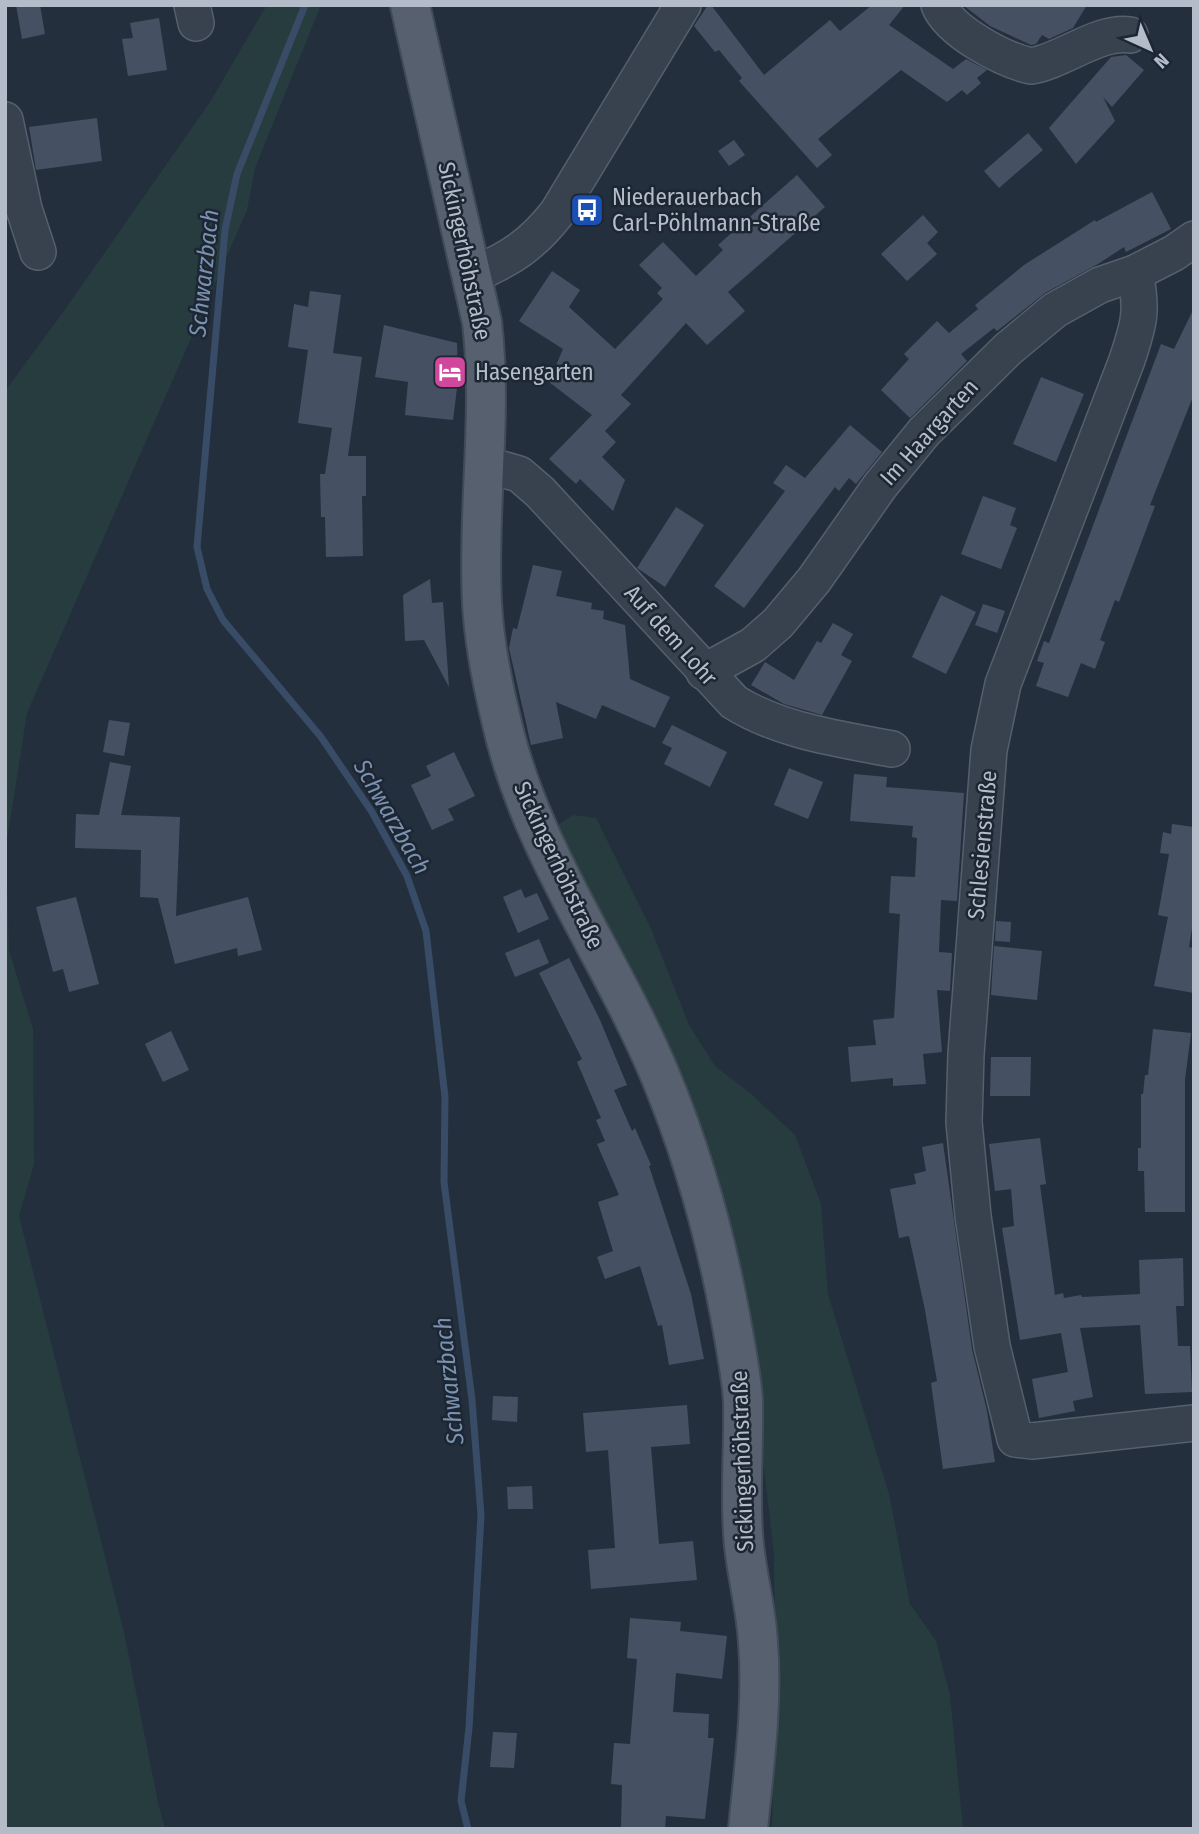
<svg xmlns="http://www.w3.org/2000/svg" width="1199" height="1834" font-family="'Fira Sans Condensed',sans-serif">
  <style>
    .green { fill: #263c3f }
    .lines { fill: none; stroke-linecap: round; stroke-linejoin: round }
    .stream { stroke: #394c67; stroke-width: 7 }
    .building { fill: #455162 }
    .minor-casing { stroke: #565f6c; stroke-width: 38 }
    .major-casing { stroke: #414a57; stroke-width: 42 }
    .minor { stroke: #38414e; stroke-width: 35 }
    .major { stroke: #56606e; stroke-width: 38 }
    .labels { text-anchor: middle; stroke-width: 5; stroke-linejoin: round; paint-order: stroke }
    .poi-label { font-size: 23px; fill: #b4bcc9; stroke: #1d2633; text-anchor: start }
    .street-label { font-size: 23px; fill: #b4bcc9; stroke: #1d2633 }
    .water-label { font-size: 24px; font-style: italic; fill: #7c92b1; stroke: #1d2633 }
  </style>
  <rect width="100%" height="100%" fill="#242f3e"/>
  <g class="green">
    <path d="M267 5H321L255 168 247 210 27 713 6 847 9 950 33 1029 34 1164 19 1216 124 1632 158 1802 165 1829H5V391L64 311 210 102Z"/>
    <path d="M573 815 596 818 652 931 689 1025 715 1066 750 1093 795 1135 821 1204 828 1294 889 1494 910 1604 936 1641 950 1695 963 1829H772L775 1673 774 1554 751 1358 558 825Z"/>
  </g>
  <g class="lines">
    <path class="stream" d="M305 5 237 174 225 230 197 547 207 589 223 620 321 737 372 812 407 876 426 931 445 1097 444 1182 472 1400 481 1515 469 1728 461 1801 468 1829"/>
  </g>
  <g class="building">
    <path d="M16 5H40L45 34 22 39Z"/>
    <path d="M708 5H711L764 75 830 20 840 31 872 5H905L889 25 953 69 966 59 987 70 977 78 981 83 967 95 962 90 947 102 901 70 818 139 832 155 817 168 739 81 742 78 719 50 715 52 694 26Z"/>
    <path d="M963 5H1087L1073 28 1049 39 1042 35 1036 44 1031 45 990 26Z"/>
    <path d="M159 18 167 70 128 76 122 39 133 38 130 23Z"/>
    <path d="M1126 55 1144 70 1112 107 1103 97 1115 121 1076 164 1049 128 1111 57Z"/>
    <path d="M97 118 102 161 36 170 29 127Z"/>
    <path d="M1028 133 1043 150 999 188 984 171Z"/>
    <path d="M734 140 745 155 729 166 718 151Z"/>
    <path d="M797 175 825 207 728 292 745 311 707 345 686 323 621 395 631 404 605 431 616 442 602 457 625 480 613 511 580 479 576 484 549 459 592 415 549 382 563 349 519 321 552 271 580 290 569 307 615 349 663 299 657 293 662 288 639 265 663 242 696 276 723 250 718 245Z"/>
    <path d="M1152 192 1171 229 1126 252 1124 247 1098 264 1045 293 997 331 994 328 961 354 967 361 910 418 881 390 909 359 904 354 937 321 949 333 978 309 975 305 1024 265 1095 220 1096 222Z"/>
    <path d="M923 215 938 232 927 243 937 254 907 281 881 254Z"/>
    <path d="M310 291 341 295 333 353 362 357 348 456H366V496H362L363 556 326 557 325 517H321L320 474H325L332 428 298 423 308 350 288 347 294 304 308 307Z"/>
    <path d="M1194 308V394L1150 505 1155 506 1119 602 1115 600 1100 640 1105 642 1095 669 1081 663 1068 697 1036 686 1044 663 1037 661 1044 641 1049 643 1161 344 1174 349Z"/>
    <path d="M384 325 457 343 458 380 453 420 405 415 408 382 375 377Z"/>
    <path d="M1041 377 1084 394 1056 462 1013 444Z"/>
    <path d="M850 425 882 452 856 484 849 478 839 491 835 487 744 608 714 586 785 491 773 483 786 465 805 478Z"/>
    <path d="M983 496 1016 508 1010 525 1017 528 1001 569 961 554Z"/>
    <path d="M676 507 704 525 665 587 637 568Z"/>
    <path d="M533 565 562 571 556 596 592 603 591 609 604 611 603 619 625 625 630 679 670 697 655 728 602 705 596 719 556 702 563 738 531 745 509 648 513 628 517 629Z"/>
    <path d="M430 579 432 603 443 602 449 687 424 640 405 641 403 595Z"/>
    <path d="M941 595 976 612 946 674 912 657Z"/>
    <path d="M983 604 1005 611 997 633 975 625Z"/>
    <path d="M833 623 853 634 841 655 852 661 822 715 784 704 751 685 765 662 794 680 817 641 821 643Z"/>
    <path d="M109 720 130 723 124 756 103 752Z"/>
    <path d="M672 725 727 752 710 787 664 764 672 748 662 743Z"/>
    <path d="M454 752 475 796 448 809 454 820 432 830 411 785 431 776 426 766Z"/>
    <path d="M110 762 131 766 121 815 180 817 176 916 248 897 262 950 238 956 237 948 175 964 158 898 140 897 141 850 75 848 76 814 99 815Z"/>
    <path d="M789 768 823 782 808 819 774 805Z"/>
    <path d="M854 774 887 777 886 787 964 793 957 901 941 900 939 952 952 953 950 991 937 990 942 1052 923 1054 926 1084 893 1086V1078L851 1082 848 1047 876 1045 873 1020 894 1018 900 914 889 913 891 876 915 877 917 838 912 837 913 826 850 821Z"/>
    <path d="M1172 824 1194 827V916L1189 947 1194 948V993L1154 986 1168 917 1158 915 1169 854 1160 853 1163 832 1171 834Z"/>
    <path d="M521 889 525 898 537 893 549 919 518 933 503 897Z"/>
    <path d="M76 897 99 984 69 992 63 969 53 972 36 907Z"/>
    <path d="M996 921 1011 922 1010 942 995 941Z"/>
    <path d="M539 939 549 963 515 977 505 953Z"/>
    <path d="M994 946 1042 951 1037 1000 991 995Z"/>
    <path d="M569 958 600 1020 627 1085 614 1090 632 1131 635 1128 651 1165 649 1166 691 1294 704 1359 669 1365 662 1325 658 1326 640 1266 605 1279 597 1257 613 1251 598 1202 619 1195 597 1144 605 1141 596 1120 601 1118 577 1062 582 1059 539 973Z"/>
    <path d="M1153 1029 1191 1033 1185 1080V1212H1145L1144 1171H1138V1148H1141V1094H1143L1145 1075H1148Z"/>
    <path d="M171 1031 189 1070 163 1082 145 1044Z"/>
    <path d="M991 1057H1031L1030 1096H990Z"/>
    <path d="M1040 1138 1046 1184 1040 1185 1055 1295 1063 1293 1064 1298 1081 1295 1082 1297 1140 1294 1139 1260 1183 1258 1184 1306H1176L1178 1346H1190L1192 1392 1145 1394 1140 1325 1080 1328 1093 1397 1073 1401 1075 1411 1039 1418 1032 1379 1068 1372 1061 1333 1020 1340 1002 1228 1014 1226 1011 1189 995 1191 989 1144Z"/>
    <path d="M943 1143 972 1349 987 1411 995 1462 943 1469 931 1383 937 1381 925 1310 909 1236 899 1238 890 1189 916 1184 914 1174 926 1171 922 1147Z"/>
    <path d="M493 1396 518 1397 517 1422 492 1420Z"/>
    <path d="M687 1405 690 1444 651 1447 659 1544 693 1541 697 1580 591 1589 588 1550 615 1548 608 1450 586 1452 583 1413Z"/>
    <path d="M532 1486 533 1509H508L507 1487Z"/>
    <path d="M630 1618 681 1622 680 1631 727 1636 722 1679 676 1673 673 1712 709 1714 708 1738H714L705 1819 666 1816 665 1829H621L622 1785 611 1784 614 1743 630 1744 637 1659 627 1658Z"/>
    <path d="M493 1732 517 1733 514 1768 490 1767Z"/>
  </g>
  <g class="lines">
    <g class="minor-casing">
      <g id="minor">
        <path d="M192 5 196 23"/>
        <path d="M939 5C950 32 1004 60 1031 66 1063 61 1099 30 1130 35"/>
        <path d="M5 120 24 209 38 252"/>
        <path d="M1135 273C1143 311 1139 324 1127 360L1003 684 989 750 966 1054 964 1122 973 1216 992 1346 1015 1439 1032 1441 1194 1423"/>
        <path d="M473 275C510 259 532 245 557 213L683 5"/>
        <path d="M484 464 519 474 540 492 734 702C780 731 840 739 892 749"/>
        <path d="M704 672 753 645 778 623 814 580 880 486 924 432 1008 349 1055 310 1100 285 1135 273 1174 253 1194 239"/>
      </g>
    </g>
    <g class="major-casing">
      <path id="major" d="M410 5 482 322C493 416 477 509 482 603 484 641 492 682 501 719 529 848 610 955 660 1075 692 1152 715 1234 730 1315 735 1343 741 1372 743 1400 744 1445 740 1489 743 1533 745 1570 756 1605 758 1642 763 1703 754 1767 748 1829"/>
    </g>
    <use href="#minor" class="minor"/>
    <use href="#major" class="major"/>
  </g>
  <defs>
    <g id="bus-square" transform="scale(1.75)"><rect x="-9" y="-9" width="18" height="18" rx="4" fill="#1a4fb4" stroke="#1d2633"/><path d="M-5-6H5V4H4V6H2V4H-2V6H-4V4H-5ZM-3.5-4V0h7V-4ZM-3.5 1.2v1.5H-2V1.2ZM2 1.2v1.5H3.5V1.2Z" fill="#fff"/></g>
    <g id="hotel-square" transform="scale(1.75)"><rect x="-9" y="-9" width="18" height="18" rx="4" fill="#d1479c" stroke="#1d2633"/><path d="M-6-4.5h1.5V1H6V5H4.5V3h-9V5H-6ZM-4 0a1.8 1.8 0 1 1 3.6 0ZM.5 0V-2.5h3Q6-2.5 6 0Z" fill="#fff"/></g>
  </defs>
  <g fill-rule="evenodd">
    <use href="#bus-square" x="587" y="210"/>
    <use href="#hotel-square" x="450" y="372"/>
  </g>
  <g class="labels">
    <g class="poi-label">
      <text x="612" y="205">Niederauerbach<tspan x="612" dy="26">Carl-Pöhlmann-Straße</tspan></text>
      <text x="475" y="380">Hasengarten</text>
    </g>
    <g class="street-label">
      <text transform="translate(465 251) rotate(78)" y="8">Sickingerhöhstraße</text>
      <text transform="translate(929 432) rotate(-48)" y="8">Im Haargarten</text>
      <text transform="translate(671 635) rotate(48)" y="8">Auf dem Lohr</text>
      <text transform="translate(982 845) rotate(-85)" y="8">Schlesienstraße</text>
      <text transform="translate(559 865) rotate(65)" y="8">Sickingerhöhstraße</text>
      <text transform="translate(742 1461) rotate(-92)" y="8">Sickingerhöhstraße</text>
    </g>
    <g class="water-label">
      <text transform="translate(204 273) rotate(-84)" y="8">Schwarzbach</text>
      <text transform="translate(392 817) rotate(60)" y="8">Schwarzbach</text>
      <text transform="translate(449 1381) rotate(-96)" y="8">Schwarzbach</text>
    </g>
  </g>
  <rect width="1199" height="1834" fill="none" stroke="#b4bcc9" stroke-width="14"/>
  <g transform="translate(1150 49) rotate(136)" stroke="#1d2633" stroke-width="5" paint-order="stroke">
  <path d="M0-5L12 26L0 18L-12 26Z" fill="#b4bcc9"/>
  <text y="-10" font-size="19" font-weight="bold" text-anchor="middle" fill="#b4bcc9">N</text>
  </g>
</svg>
